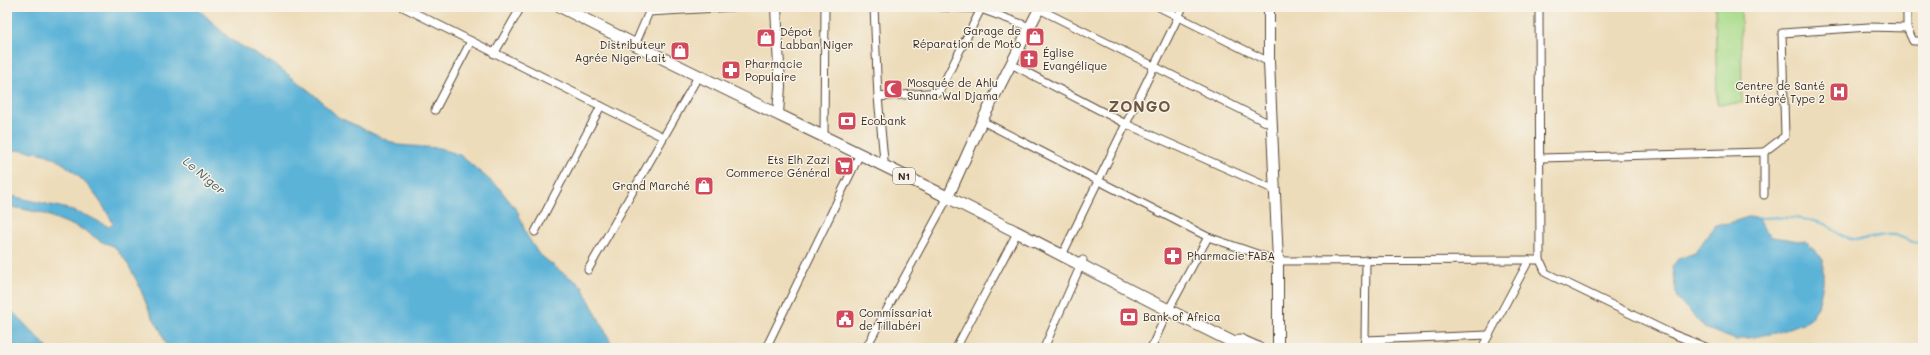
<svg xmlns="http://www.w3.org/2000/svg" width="1930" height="355" font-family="Mali,sans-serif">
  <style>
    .green { fill: #a9dc8b; stroke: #728354 }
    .water { fill: #5bb3d8; stroke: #4b6e7b }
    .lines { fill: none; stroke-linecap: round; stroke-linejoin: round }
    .stream { stroke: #5bb3d8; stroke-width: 2 }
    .street-casing { stroke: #564535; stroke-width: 9 }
    .secondary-casing { stroke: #564535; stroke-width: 12 }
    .primary-casing { stroke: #564535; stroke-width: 13 }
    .street { stroke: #fff; stroke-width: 7 }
    .secondary { stroke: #fff; stroke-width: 10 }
    .primary { stroke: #fff; stroke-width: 11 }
    .labels { text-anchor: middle; stroke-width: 3; stroke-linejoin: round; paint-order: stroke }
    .shield { fill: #f7f3e8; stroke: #73665b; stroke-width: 1 }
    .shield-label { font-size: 10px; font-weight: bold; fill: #3b2a1e }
    .poi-label { font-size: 11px; fill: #3b2a1e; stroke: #f7f3e8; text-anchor: start }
    .water-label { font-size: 12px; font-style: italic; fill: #465a5f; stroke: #f7f3e8 }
    .district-label { font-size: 15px; font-weight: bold; letter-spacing: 1px; fill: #6f5640; stroke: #f7f3e8 }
  </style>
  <rect width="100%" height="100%" fill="#f7f3e8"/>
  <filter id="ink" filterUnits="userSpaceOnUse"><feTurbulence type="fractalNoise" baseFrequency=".025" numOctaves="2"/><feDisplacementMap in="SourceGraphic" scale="8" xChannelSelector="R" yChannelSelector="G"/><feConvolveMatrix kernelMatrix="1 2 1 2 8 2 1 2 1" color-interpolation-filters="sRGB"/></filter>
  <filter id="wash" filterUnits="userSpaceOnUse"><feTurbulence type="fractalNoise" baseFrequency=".012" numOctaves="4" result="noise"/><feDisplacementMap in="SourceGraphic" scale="16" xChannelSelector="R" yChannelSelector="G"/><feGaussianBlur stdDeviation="0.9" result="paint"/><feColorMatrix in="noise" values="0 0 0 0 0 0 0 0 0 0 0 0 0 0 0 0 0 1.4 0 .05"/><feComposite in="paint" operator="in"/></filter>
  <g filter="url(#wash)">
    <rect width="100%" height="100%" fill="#eddcb9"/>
    <path class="green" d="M1715 7H1741L1742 103 1717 104Z"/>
    <g class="water">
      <path d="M7 7H196L231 40 277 66 312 93 338 117 397 145 439 148 460 155 499 188 518 212 526 234 538 253 560 271 581 285 614 348H167L161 331 150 313 138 283 126 261 114 246 102 242 84 230 42 213 7 206V195L64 208 90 217 109 227 113 223C99 196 77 169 50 156 38 151 20 150 7 150Z"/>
      <path d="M1748 217 1758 218 1764 230 1772 237 1806 242 1823 259V283L1818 307 1808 321 1776 333 1736 340 1705 328 1677 298 1672 267 1678 259 1695 253 1715 225 1729 223Z"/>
      <path d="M7 306 48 348H7Z"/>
    </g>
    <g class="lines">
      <path class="stream" d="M1758 218C1781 217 1803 217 1825 224 1831 226 1835 232 1840 235 1844 237 1850 238 1855 239 1868 241 1881 233 1894 235 1905 237 1911 245 1923 242"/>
    </g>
  </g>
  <g filter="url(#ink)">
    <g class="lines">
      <g class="street-casing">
        <g id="street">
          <path d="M403 7 663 137"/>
          <path d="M874 7 878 97 884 160"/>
          <path d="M941 7 981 9 1030 27"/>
          <path d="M1159 7 1269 62"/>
          <path d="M1539 7 1540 260 1546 273 1670 333 1708 348"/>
          <path d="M1907 7V28"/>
          <path d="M1039 9 1272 125"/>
          <path d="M637 40 649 12 733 7"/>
          <path d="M494 54 521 7"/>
          <path d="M1011 64 1126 124 1275 190"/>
          <path d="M878 97 939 92 981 9"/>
          <path d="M435 110 471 41"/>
          <path d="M982 121 1208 237 1278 261 1540 260"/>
          <path d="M824 136 825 7"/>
          <path d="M1764 152 1785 136 1782 33 1869 27 1907 28 1913 41H1923"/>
          <path d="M1541 158 1764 152V195"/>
          <path d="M535 232 601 106"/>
          <path d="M1064 251 1183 7"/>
          <path d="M588 270 699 75"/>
          <path d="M1365 340 1488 335"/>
          <path d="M766 348 860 154"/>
          <path d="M866 348 948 197"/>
          <path d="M956 348 1017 233"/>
          <path d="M1044 348 1083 260"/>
          <path d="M1151 348 1168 311 1208 237"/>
          <path d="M1363 348 1365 340 1366 260"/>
          <path d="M1482 348 1529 260"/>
        </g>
      </g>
      <g class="secondary-casing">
        <g id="secondary">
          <path d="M776 7 780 87 778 113"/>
          <path d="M1269 7V62L1278 261V348"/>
          <path d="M948 197 982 121 1040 7"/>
        </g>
      </g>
      <g class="primary-casing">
        <g id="primary">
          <path d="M561 7C688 73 819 133 947 197 1047 246 1145 300 1245 348"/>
          <path d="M1240 340 1258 348"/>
        </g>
      </g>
      <use href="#street" class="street"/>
      <use href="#secondary" class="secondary"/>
      <use href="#primary" class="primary"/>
    </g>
  </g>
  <defs>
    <g id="shop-square" transform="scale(1)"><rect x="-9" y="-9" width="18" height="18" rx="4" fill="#d1495b" stroke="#f7f3e8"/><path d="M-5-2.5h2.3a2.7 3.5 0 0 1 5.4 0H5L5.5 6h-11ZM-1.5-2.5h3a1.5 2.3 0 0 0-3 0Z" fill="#fff"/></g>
    <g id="church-square" transform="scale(1)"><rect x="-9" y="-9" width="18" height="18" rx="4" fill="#d1495b" stroke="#f7f3e8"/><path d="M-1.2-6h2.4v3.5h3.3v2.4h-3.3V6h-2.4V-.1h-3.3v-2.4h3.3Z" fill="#fff"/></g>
    <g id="pharmacy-square" transform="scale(1)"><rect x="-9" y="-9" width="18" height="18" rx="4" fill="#d1495b" stroke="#f7f3e8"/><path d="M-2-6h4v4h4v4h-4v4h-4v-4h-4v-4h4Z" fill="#fff"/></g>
    <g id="mosque-square" transform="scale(1)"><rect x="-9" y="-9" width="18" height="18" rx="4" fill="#d1495b" stroke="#f7f3e8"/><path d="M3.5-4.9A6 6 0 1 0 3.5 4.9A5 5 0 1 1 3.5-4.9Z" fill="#fff"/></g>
    <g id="hospital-square" transform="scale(1)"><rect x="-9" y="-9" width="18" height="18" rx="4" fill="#d1495b" stroke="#f7f3e8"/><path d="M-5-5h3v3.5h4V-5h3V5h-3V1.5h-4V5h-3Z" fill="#fff"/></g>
    <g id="bank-square" transform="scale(1)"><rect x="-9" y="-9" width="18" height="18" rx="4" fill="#d1495b" stroke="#f7f3e8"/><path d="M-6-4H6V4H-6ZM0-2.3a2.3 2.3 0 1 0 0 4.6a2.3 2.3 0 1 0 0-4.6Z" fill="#fff"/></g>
    <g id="supermarket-square" transform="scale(1)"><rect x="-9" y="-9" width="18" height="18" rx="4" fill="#d1495b" stroke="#f7f3e8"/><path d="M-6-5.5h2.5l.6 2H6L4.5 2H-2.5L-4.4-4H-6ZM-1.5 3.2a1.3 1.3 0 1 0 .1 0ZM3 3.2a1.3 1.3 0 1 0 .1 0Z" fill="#fff"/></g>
    <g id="civic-square" transform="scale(1)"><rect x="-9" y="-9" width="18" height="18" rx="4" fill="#d1495b" stroke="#f7f3e8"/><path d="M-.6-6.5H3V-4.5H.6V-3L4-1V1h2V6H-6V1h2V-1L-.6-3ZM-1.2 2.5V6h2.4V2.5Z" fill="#fff"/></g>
  </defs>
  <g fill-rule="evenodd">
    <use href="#shop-square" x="1035" y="37"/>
    <use href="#shop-square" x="766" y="38"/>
    <use href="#shop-square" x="680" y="51"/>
    <use href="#church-square" x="1029" y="59"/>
    <use href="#pharmacy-square" x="731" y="70"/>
    <use href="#mosque-square" x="893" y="89"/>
    <use href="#hospital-square" x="1839" y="92"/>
    <use href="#bank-square" x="847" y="121"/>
    <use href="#supermarket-square" x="844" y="166"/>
    <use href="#shop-square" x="704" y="186"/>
    <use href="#pharmacy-square" x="1173" y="256"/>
    <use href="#bank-square" x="1129" y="317"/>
    <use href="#civic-square" x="845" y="319"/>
  </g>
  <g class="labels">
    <rect class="shield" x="893" y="168" width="22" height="16" rx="3"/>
    <g class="shield-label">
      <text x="904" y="180">N1</text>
    </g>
    <g class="poi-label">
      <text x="1021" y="35" text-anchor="end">Garage de<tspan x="1021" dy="13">Réparation de Moto</tspan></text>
      <text x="780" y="36">Dépot<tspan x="780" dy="13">Labban Niger</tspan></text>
      <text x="666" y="49" text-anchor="end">Distributeur<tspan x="666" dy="13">Agrée Niger Lait</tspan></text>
      <text x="1043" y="57">Église<tspan x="1043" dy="13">Evangélique</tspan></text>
      <text x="745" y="68">Pharmacie<tspan x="745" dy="13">Populaire</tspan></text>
      <text x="907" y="87">Mosquée de Ahlu<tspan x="907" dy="13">Sunna Wal Djama</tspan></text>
      <text x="1825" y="90" text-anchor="end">Centre de Santé<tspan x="1825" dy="13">Intégré Type 2</tspan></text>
      <text x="861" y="125">Ecobank</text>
      <text x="830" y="164" text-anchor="end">Ets Elh Zazi<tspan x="830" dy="13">Commerce Général</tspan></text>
      <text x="690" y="190" text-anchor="end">Grand Marché</text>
      <text x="1187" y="260">Pharmacie FABA</text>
      <text x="859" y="317">Commissariat<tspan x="859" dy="13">de Tillabéri</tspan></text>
      <text x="1143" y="321">Bank of Africa</text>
    </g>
    <g class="water-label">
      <text transform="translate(204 176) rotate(40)" y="4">Le Niger</text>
    </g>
    <g class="district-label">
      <text x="1140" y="112">ZONGO</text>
    </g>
  </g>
  <rect width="1930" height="355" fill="none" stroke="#f7f3e8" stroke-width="24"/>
</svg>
